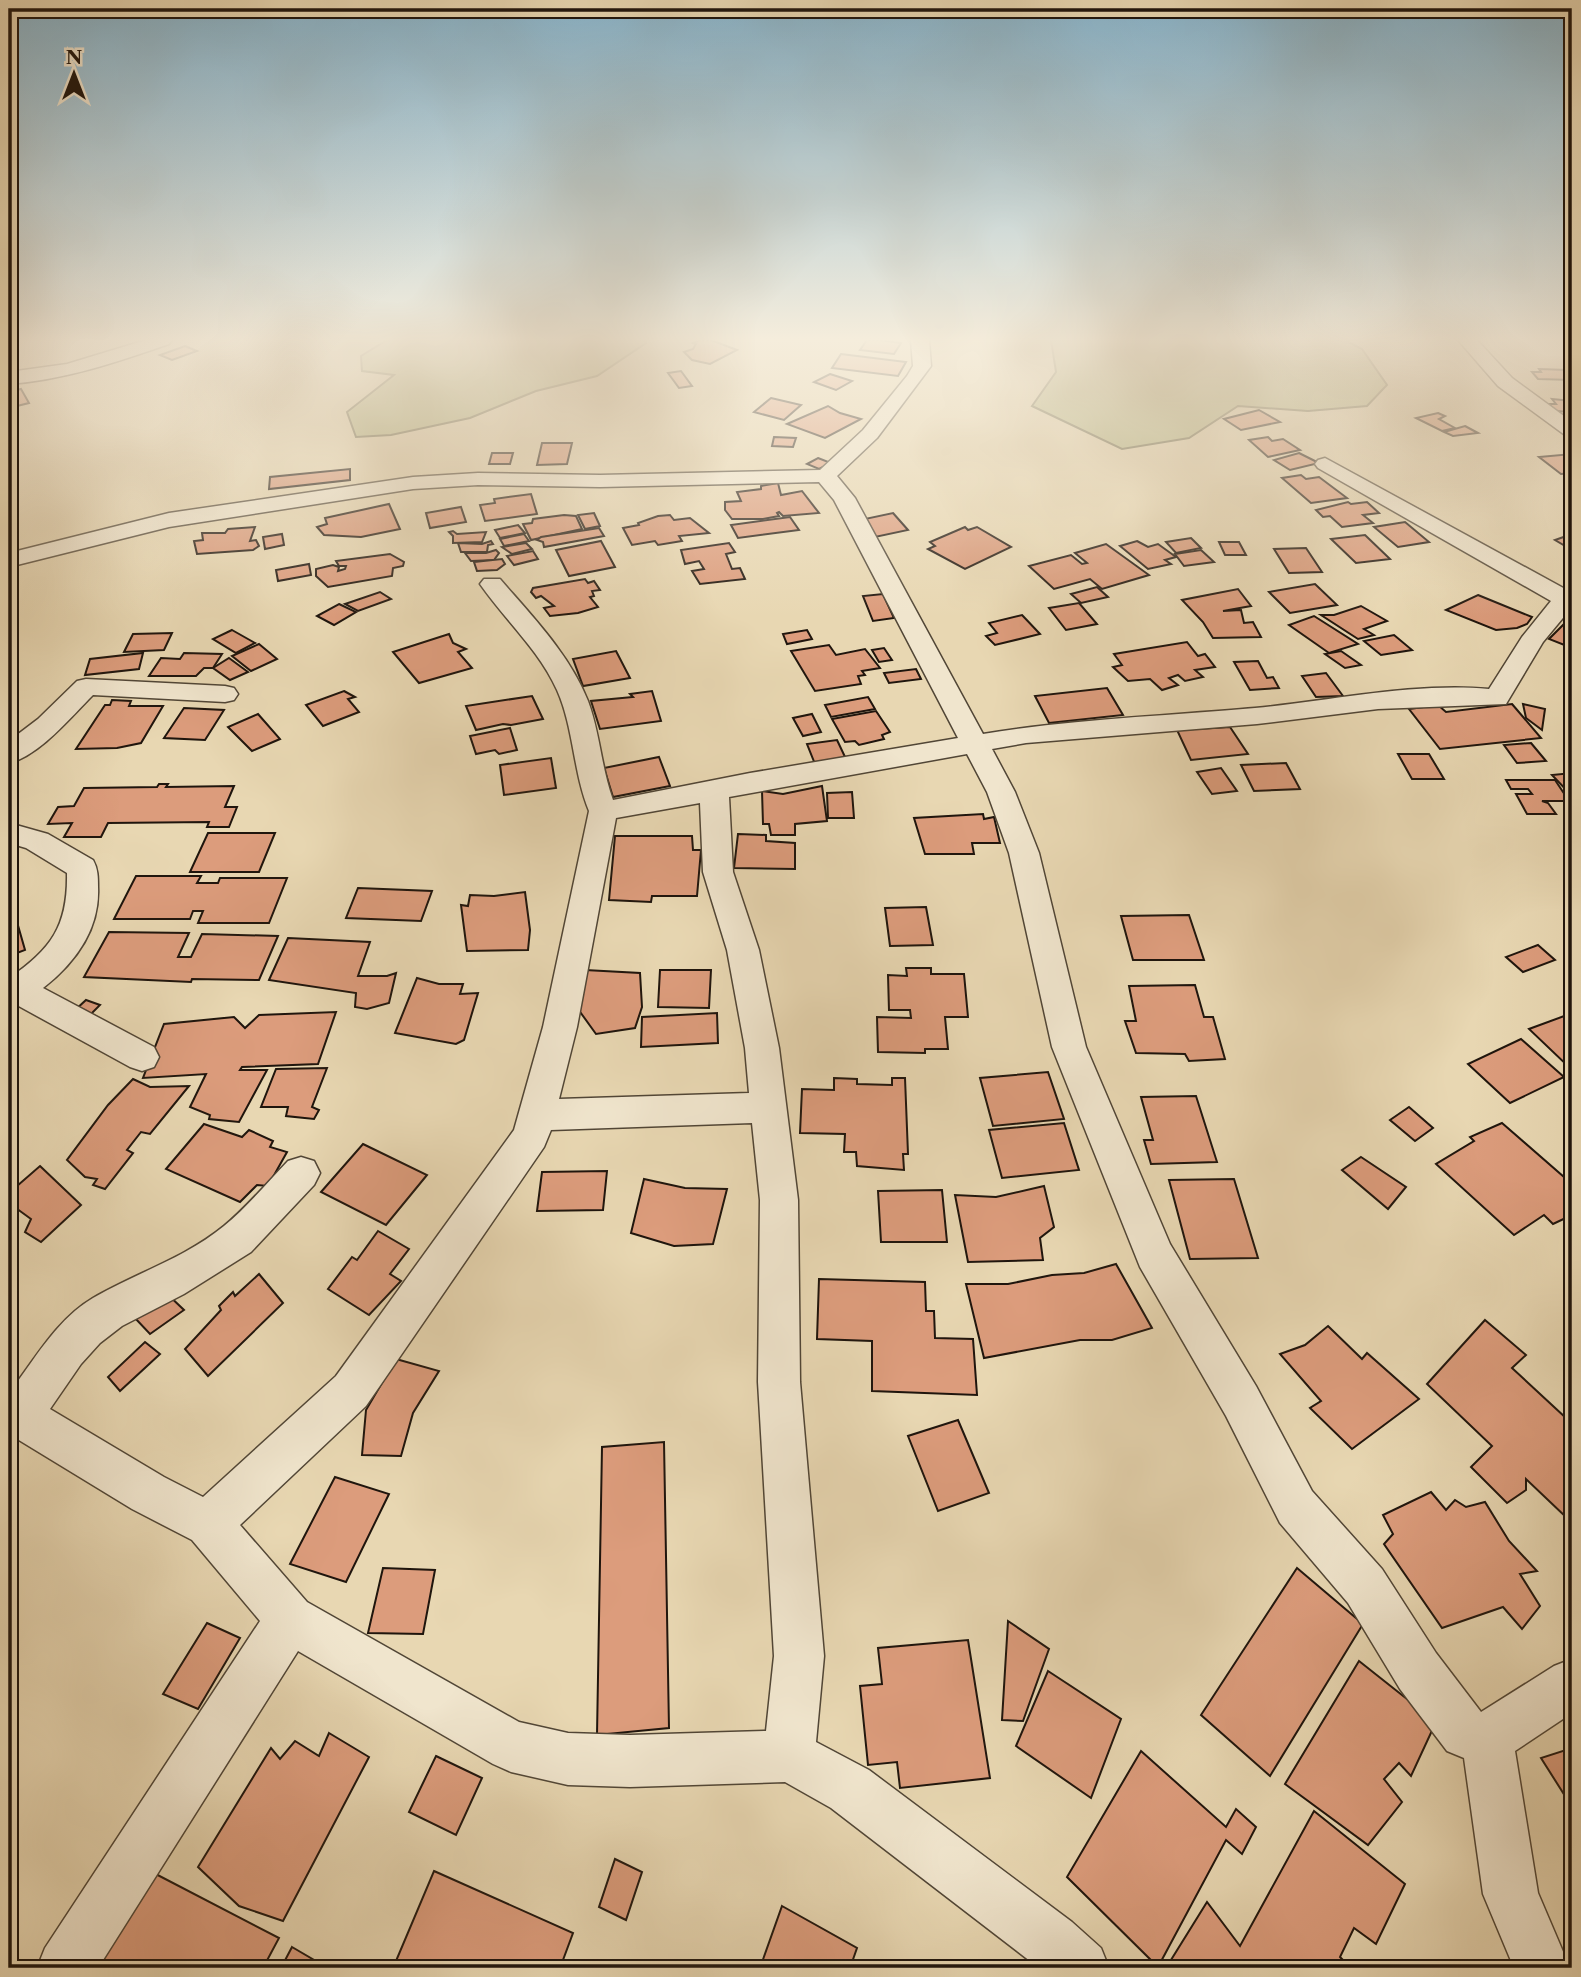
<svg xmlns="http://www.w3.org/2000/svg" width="1581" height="1977" font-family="'Libre Caslon Text',serif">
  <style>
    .green { fill: #bcbd88; stroke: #6e694a; stroke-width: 2 }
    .building { fill: #dc9c7c; stroke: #1f150d; stroke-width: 2 }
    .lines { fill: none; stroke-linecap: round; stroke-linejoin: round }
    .minor-casing { stroke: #514636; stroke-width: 3 }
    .minor { fill: #f0e5cd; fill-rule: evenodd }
  </style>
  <rect width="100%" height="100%" fill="#e8d7b2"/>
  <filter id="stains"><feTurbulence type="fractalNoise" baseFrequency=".00286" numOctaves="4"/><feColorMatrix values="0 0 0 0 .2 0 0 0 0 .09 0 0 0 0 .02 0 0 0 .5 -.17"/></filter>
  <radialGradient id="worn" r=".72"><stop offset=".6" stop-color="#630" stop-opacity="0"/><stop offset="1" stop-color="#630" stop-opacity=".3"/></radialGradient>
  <g class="green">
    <path d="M387 340H645L646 343 597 376 536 391 470 418 391 435 356 437 347 412 394 375 362 371 361 356Z"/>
    <path d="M1051 340H1345L1362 349 1387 385 1367 406 1308 411 1238 406 1189 438 1122 449 1032 406 1056 372Z"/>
  </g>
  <g class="building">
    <path d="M700 340H711L737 350 710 364 692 360 684 352 693 349 696 344 693 343Z"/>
    <path d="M867 340H879L901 343 894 354 860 350Z"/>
    <path d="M185 346 197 351 172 360 160 355Z"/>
    <path d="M841 354 906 362 898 376 832 368Z"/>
    <path d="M1539 369 1567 370 1572 380 1538 379 1532 372H1541Z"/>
    <path d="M681 371 692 386 679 388 668 373Z"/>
    <path d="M830 374 852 381 836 390 814 382Z"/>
    <path d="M21 389 29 403 9 408V392Z"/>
    <path d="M771 398 801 405 784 420 754 412Z"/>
    <path d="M1552 399 1572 401V412L1555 411 1549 404H1556Z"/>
    <path d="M828 406 840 413 861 419 825 438 787 424Z"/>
    <path d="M1259 410 1280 422 1241 430 1224 419Z"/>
    <path d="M1438 413 1445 416 1439 419 1455 428 1442 431 1416 418Z"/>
    <path d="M1465 426 1478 433 1453 436 1444 432Z"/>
    <path d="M774 437 796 438 793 447 772 446Z"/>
    <path d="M1268 437 1272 441 1283 439 1300 450 1268 457 1249 440Z"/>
    <path d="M542 443H572L567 464 537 465Z"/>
    <path d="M492 453H513L510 464H489Z"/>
    <path d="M1299 453 1319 463 1290 470 1274 460Z"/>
    <path d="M1572 454V473L1561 474 1539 457Z"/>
    <path d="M818 458 831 463 819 469 807 464Z"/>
    <path d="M350 469V480L269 489 270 477Z"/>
    <path d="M1301 475 1306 479 1319 477 1347 498 1311 503 1282 478Z"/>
    <path d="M778 483 781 495 802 491 819 513 783 516 779 512 777 513 779 516 763 519H732L725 510V502L741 501 737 492 761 489V486Z"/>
    <path d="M531 494 537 514 485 521 480 505 495 503 494 499Z"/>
    <path d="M1348 502 1351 504 1367 502 1379 513 1363 515 1373 523 1342 527 1330 516 1323 517 1316 510Z"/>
    <path d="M389 504 400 529 361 537 324 535 317 527 327 524 325 518Z"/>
    <path d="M461 507 466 522 430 528 426 513Z"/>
    <path d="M594 513 600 526 585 529 578 515Z"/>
    <path d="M893 513 908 530 875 537 860 520Z"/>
    <path d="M564 515 576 516 582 529 531 540 523 524 532 523 533 519Z"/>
    <path d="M670 515 674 520 690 518 709 533 679 536 682 541 658 545 655 541 632 545 623 528 639 525 638 523 658 516Z"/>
    <path d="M790 517 799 530 738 538 731 525Z"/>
    <path d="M1405 522 1429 542 1398 547 1374 527Z"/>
    <path d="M518 525 525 533 500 538 495 530Z"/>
    <path d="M255 527 250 541 256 540 259 546 253 550 197 554 194 541 203 540 202 533H225L228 529Z"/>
    <path d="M965 527 968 530 977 527 1011 547 965 569 928 549 935 546 930 542Z"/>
    <path d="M599 528 604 536 544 547 543 542 537 540 541 537Z"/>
    <path d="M453 531 457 534 486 532 482 542 453 543V536L449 532Z"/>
    <path d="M282 534 284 545 265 549 263 537Z"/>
    <path d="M524 534 529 541 504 546 500 539Z"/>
    <path d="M1572 534V550L1555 540Z"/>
    <path d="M1365 535 1390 559 1356 563 1331 539Z"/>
    <path d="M1191 538 1201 548 1176 553 1166 542Z"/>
    <path d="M491 541 493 544 488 545 487 552H461L458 543 482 544Z"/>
    <path d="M601 541 615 567 569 576 556 550Z"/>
    <path d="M1137 541 1148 547 1158 544 1176 557 1165 560 1171 564 1148 569 1120 546Z"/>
    <path d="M1219 542H1239L1246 555H1225Z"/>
    <path d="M526 543 532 549 512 554 502 547Z"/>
    <path d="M729 543 735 552 726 554 732 569 740 568 745 579 700 584 692 571 704 569 699 561 685 564 681 550Z"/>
    <path d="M1106 544 1149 575 1102 589 1090 579 1054 589 1029 566 1071 555 1082 564 1087 563 1075 553Z"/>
    <path d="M1306 548 1322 572 1289 573 1274 549Z"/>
    <path d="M496 550 499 553 494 560 471 561 465 553H486Z"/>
    <path d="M1201 550 1214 562 1184 566 1175 554Z"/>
    <path d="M533 551 538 559 514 565 507 556Z"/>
    <path d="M390 554 404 562 403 566 393 568 392 576 328 587 316 576V569L333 565 339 567 338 571 345 569 346 566H339L336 561Z"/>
    <path d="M502 559 505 564 497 570 477 571 474 562Z"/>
    <path d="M309 564 311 575 278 581 276 570Z"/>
    <path d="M585 579 588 583 594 581 600 590 592 591 594 596 590 597 598 607 578 613 550 616 544 608 554 606 541 596 536 598 531 592 533 588Z"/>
    <path d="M1315 584 1337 605 1290 613 1269 592Z"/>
    <path d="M1097 587 1108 597 1081 603 1071 594Z"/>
    <path d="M1238 589 1251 606 1223 611 1241 610 1244 623 1253 622 1261 637 1213 638 1203 622 1182 600Z"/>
    <path d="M380 592 391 599 358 611 345 604Z"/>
    <path d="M883 594 894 618 873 621 863 596Z"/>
    <path d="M1478 595 1532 617 1527 624 1517 628 1496 630 1446 610Z"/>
    <path d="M1079 603 1097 624 1066 630 1049 608Z"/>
    <path d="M339 604 356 612 334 625 317 616Z"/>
    <path d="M1361 606 1387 621 1364 629 1374 635 1358 639 1321 615H1334Z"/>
    <path d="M1022 615 1040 634 995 645 986 636 997 633 989 623Z"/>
    <path d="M1314 616 1358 644 1329 653 1289 625Z"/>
    <path d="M1572 616V648L1549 639Z"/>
    <path d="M232 630 255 643 236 653 213 639Z"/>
    <path d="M807 630 812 639 787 644 783 634Z"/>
    <path d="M172 633 164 650 124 652 133 634Z"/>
    <path d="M449 634 453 643 466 649 458 652 472 668 419 683 393 652Z"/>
    <path d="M1394 635 1412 650 1381 655 1364 641Z"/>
    <path d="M1187 642 1198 656 1205 654 1215 667 1195 670 1203 677 1185 681 1178 675 1169 678 1178 685 1162 690 1150 679 1128 681 1113 667 1122 665 1114 654Z"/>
    <path d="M259 644 277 659 251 671 232 656Z"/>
    <path d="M829 645 836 655 865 649 880 668 862 671 865 675 858 676 861 684 815 691 791 651Z"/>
    <path d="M884 648 892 660 879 662 872 650Z"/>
    <path d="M616 651 630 678 583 686 573 659Z"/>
    <path d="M1341 651 1361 665 1345 668 1325 654Z"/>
    <path d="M143 653 139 669 85 675 90 659Z"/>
    <path d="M184 653 222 654 213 668H204L196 676H149L161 658 180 659Z"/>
    <path d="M229 658 248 672 230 680 213 668Z"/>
    <path d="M1258 661 1267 678 1273 677 1279 688 1250 690 1234 662Z"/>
    <path d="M916 669 921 679 889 683 884 673Z"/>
    <path d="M1326 673 1343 696 1316 697 1302 676Z"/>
    <path d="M1107 688 1123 715 1049 723 1035 696Z"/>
    <path d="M344 691 355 697 348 699 359 712 323 726 306 705Z"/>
    <path d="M652 691 661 721 600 729 591 701 633 697 630 694Z"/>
    <path d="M532 696 543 719 511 725 503 724 476 730 466 706Z"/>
    <path d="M868 697 875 709 831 717 825 705Z"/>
    <path d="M112 700 131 701 129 706H163L141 743 117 748 76 749 105 705H110Z"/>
    <path d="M1512 704 1541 738 1440 749 1409 709 1438 705 1446 712Z"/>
    <path d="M1523 704 1545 709 1542 730 1526 718Z"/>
    <path d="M184 708 224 710 205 740 164 738Z"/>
    <path d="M876 711 890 732 882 735 884 739 859 745 855 741 845 742 832 719Z"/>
    <path d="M258 714 280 739 252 751 228 727Z"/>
    <path d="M812 714 821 732 803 736 793 718Z"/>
    <path d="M1230 727 1248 754 1191 760 1177 730Z"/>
    <path d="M510 728 517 750 499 754 495 750 476 754 470 736Z"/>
    <path d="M837 740 846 759 815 764 807 744Z"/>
    <path d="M1531 743 1546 761 1517 763 1504 745Z"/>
    <path d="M1398 754H1429L1444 779H1412Z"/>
    <path d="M659 757 670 786 613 797 604 768Z"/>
    <path d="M551 758 556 788 504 795 500 765Z"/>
    <path d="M1286 763 1300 789 1254 791 1241 765Z"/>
    <path d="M1221 768 1237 791 1212 794 1197 772Z"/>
    <path d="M1572 773V796L1552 775Z"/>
    <path d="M1506 780H1555L1569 801H1542L1548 803 1556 814H1527L1516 794H1532L1528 789H1511Z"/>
    <path d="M159 784H168L166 787 234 786 225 807H237L229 827H207L209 822 108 823 101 837H64L72 823 48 824 58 807 74 806 84 788 157 787Z"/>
    <path d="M822 786 827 821 795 824V835H771L769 824H763L762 791 783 794Z"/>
    <path d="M852 792 854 818H828L827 793Z"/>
    <path d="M983 814 984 819 994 817 1000 843H972L974 854H925L914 818Z"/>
    <path d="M208 833H275L259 872H190Z"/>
    <path d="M738 834 766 835V841L795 843V869L734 868Z"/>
    <path d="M615 836H692L693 850H701L697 896H652L651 902 609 900Z"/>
    <path d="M136 876H201L197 883H218L220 878H287L269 923H198L203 911H193L190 919H114Z"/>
    <path d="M358 888 432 891 421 921 346 918Z"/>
    <path d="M525 892 530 930 528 950 467 951 461 905 468 906 470 895 494 896Z"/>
    <path d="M9 894 25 950 9 956Z"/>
    <path d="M926 907 933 945 890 946 885 908Z"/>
    <path d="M1189 915 1204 960H1133L1121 916Z"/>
    <path d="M109 932 189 933 178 957H191L202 934 278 936 259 980 192 979 191 982 84 977Z"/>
    <path d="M288 938 370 942 358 976H387L396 973 389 1003 367 1009 355 1007 356 993 269 980Z"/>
    <path d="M1538 945 1555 960 1523 972 1506 957Z"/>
    <path d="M906 968H931V974H964L968 1017H945L948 1049H925V1053L878 1052 877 1017 911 1018 910 1010H889L888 975 907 976Z"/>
    <path d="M585 970 640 973 642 1007 635 1028 596 1034 578 1009Z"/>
    <path d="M660 970H711L709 1008 658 1007Z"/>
    <path d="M417 978 439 984H463L460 994 478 993 464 1040 456 1044 395 1033Z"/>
    <path d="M1195 985 1204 1017H1213L1225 1059 1189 1061 1185 1054 1136 1053 1125 1021H1136L1129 986Z"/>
    <path d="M86 1000 100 1005 87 1018 73 1012Z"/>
    <path d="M336 1012 318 1064 242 1067 240 1070H267L239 1122 209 1119 210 1115 190 1107 206 1074 143 1078 164 1024 234 1017 245 1028 259 1015Z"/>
    <path d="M717 1013 718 1043 641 1047 642 1017Z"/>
    <path d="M1567 1015 1572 1020V1070L1529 1029Z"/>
    <path d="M1521 1039 1564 1077 1510 1103 1468 1064Z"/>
    <path d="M327 1068 312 1107 319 1110 314 1119 286 1116 288 1107H261L276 1069Z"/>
    <path d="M1048 1072 1064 1119 993 1126 980 1078Z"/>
    <path d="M834 1078 857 1079V1084L892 1085V1078H905L908 1154H903L904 1170 857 1166 856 1152H844L845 1134 800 1133 802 1089 834 1090Z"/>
    <path d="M133 1079 150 1087 189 1086 150 1134 141 1132 127 1150 133 1153 105 1189 93 1185 97 1179 85 1177 67 1160 108 1105Z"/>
    <path d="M1196 1096 1217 1162 1151 1164 1144 1140H1153L1141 1097Z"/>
    <path d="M1409 1107 1433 1128 1415 1141 1390 1120Z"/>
    <path d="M1064 1123 1079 1170 1002 1178 989 1130Z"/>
    <path d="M1502 1123 1572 1184V1215L1553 1224 1544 1215 1514 1235 1436 1164 1474 1141 1470 1137Z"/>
    <path d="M204 1124 242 1137 249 1130 273 1141 270 1147 287 1152 268 1186 257 1185 240 1202 166 1169Z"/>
    <path d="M363 1144 427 1175 386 1225 321 1192Z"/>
    <path d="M1361 1157 1406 1187 1388 1209 1342 1170Z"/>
    <path d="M40 1166 81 1205 41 1242 25 1232 31 1219 9 1203V1193Z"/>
    <path d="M607 1171 603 1210 537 1211 542 1172Z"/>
    <path d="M644 1179 685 1188 727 1189 713 1244 674 1246 631 1233Z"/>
    <path d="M1234 1179 1258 1258 1190 1259 1169 1180Z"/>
    <path d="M1044 1186 1054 1227 1040 1238 1043 1260 968 1262 955 1195 996 1197Z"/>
    <path d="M942 1190 947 1242H881L878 1191Z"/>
    <path d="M378 1231 409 1249 390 1274 401 1281 369 1315 328 1289 352 1257 357 1260Z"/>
    <path d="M1116 1264 1152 1328 1112 1340H1080L984 1358 966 1284H1008L1052 1275 1084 1273Z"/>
    <path d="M259 1274 283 1303 208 1376 185 1349 221 1310 219 1306 233 1292 235 1296Z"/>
    <path d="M819 1279 925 1282 926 1311H934L935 1338 973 1339 977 1395 872 1391V1341L817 1339Z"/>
    <path d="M164 1291 184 1310 150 1334 134 1317Z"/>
    <path d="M1485 1320 1526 1355 1512 1368 1566 1418 1572 1411V1512L1567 1518 1526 1479V1490L1507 1503 1471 1467 1492 1446 1427 1384Z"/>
    <path d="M1328 1326 1362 1359 1367 1353 1419 1399 1352 1449 1310 1408 1321 1401 1280 1354 1305 1345Z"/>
    <path d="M145 1342 160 1354 120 1391 108 1377Z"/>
    <path d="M396 1359 439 1371 413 1413 401 1456 362 1455 366 1410Z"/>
    <path d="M958 1420 989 1493 938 1511 908 1436Z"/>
    <path d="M664 1442 669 1728 597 1735 602 1447Z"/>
    <path d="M335 1477 389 1494 346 1582 290 1564Z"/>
    <path d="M1431 1492 1446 1510 1455 1500 1466 1507 1485 1502 1509 1541 1537 1571 1520 1574 1540 1606 1522 1629 1503 1607 1442 1628 1384 1544 1393 1534 1383 1515Z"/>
    <path d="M383 1568 435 1570 423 1634 368 1633Z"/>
    <path d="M1297 1568 1363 1624 1270 1776 1201 1715Z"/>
    <path d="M1008 1621 1049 1649 1023 1721 1002 1720Z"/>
    <path d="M207 1623 240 1638 198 1709 163 1694Z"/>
    <path d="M968 1640 990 1778 900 1788 897 1762 868 1765 860 1686 882 1684 878 1648Z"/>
    <path d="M1359 1661 1436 1722 1411 1776 1399 1763 1384 1779 1402 1802 1368 1845 1285 1784Z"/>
    <path d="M1048 1671 1121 1719 1091 1798 1016 1746Z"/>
    <path d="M329 1733 369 1757 283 1921 239 1906 198 1867 271 1748 280 1759 295 1741 319 1756Z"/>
    <path d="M1572 1748V1807L1541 1758Z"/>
    <path d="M1141 1751 1226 1827 1236 1809 1256 1827 1242 1854 1226 1840 1158 1967 1067 1877Z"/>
    <path d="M436 1756 482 1778 456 1835 409 1812Z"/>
    <path d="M1314 1811 1405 1884 1376 1944 1354 1928 1340 1957 1351 1968H1166L1207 1902 1240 1946Z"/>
    <path d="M615 1859 642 1872 626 1920 599 1907Z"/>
    <path d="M148 1870 279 1938 263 1968H117L97 1958Z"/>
    <path d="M434 1871 573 1933 560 1968H393Z"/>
    <path d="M782 1906 857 1948 850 1968H760Z"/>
    <path d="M292 1947 326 1967 325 1968H281Z"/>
  </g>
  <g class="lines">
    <g class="minor-casing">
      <g id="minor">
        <path d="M146 340H172L169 344C117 362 64 380 9 384V372L67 364Z"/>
        <path d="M911 340H929L931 366 877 438 837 476 855 498 983 734C1073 719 1164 716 1255 708 1329 701 1415 682 1489 689L1522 637 1551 601 1318 468 1315 464 1318 460 1325 458 1567 590 1572 589V607L1543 642 1506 704 1378 709 1257 724 1026 743 992 749 1015 792 1039 853 1086 1047 1170 1244 1256 1386 1312 1491 1382 1569 1436 1653 1481 1712 1554 1666 1572 1659V1713L1515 1751 1538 1893 1570 1968H1514L1483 1894 1464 1758 1447 1751 1400 1689 1348 1603 1280 1523 1226 1416 1140 1267 1052 1047 1009 853 987 792 967 754 729 797 733 872 759 950 779 1048 798 1200 800 1382 824 1656 816 1742 869 1770 1072 1922 1101 1948 1109 1968H1039L831 1808 785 1782 630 1787 568 1785 511 1772 493 1764 298 1651 98 1968H37L45 1948 260 1621 192 1540 132 1509 9 1434V1385H15C38 1354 59 1318 93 1298 136 1273 185 1258 224 1226 247 1207 267 1183 288 1161L301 1157 314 1161 320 1173 314 1185 251 1252 184 1294 122 1326 100 1343 81 1364 50 1409 164 1477 203 1497 336 1376 514 1130 543 1027 589 811C573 772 574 728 557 690 539 650 505 620 480 584L484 579H500C532 616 570 655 588 701 600 733 601 767 613 800L750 773 958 738 834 500 819 482 600 487 478 485 413 489 169 527 9 567V553L169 513 413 477 478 473 600 475 820 470 863 430 907 376 913 366ZM700 803 703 872 727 950 745 1048 749 1093 559 1099 577 1027 616 818ZM752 1123 760 1200 758 1382 774 1656 766 1731 630 1735 568 1733 519 1722 307 1602 240 1525 366 1406 544 1147 551 1130Z"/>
        <path d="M1458 340H1477L1512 378 1572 422V437L1565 435 1498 386Z"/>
        <path d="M86 679 225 686 234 688 238 694 234 700 225 702 93 695C71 717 39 756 9 763V741L38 719 77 681Z"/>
        <path d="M9 823 48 834 93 860C98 869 98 877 98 887 100 929 75 963 43 988L154 1047 159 1057 154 1067 142 1071 130 1067 15 1004 9 1006V978C52 949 68 925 67 873L26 848 9 843Z"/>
      </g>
    </g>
    <use href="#minor" class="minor"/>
  </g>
  <linearGradient id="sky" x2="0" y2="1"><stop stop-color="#88b6cf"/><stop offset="0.55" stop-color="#f5eddc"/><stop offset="1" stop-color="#f5eddc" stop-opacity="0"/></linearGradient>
  <rect width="1581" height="617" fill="url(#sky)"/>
  <rect width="1581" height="1977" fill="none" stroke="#e8d7b2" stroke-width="35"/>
  <rect x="10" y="10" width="1560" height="1956" fill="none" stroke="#1f150d" stroke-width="3.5"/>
  <rect x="18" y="18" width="1546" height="1942" fill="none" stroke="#1f150d" stroke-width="2"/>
  <g transform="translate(74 74)" stroke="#f0e5cd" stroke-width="5" paint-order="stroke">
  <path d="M0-5L12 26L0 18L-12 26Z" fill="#1f150d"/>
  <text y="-10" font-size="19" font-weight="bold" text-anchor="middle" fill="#1f150d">N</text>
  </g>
  <rect width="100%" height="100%" filter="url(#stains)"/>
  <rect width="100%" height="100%" fill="url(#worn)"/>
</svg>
